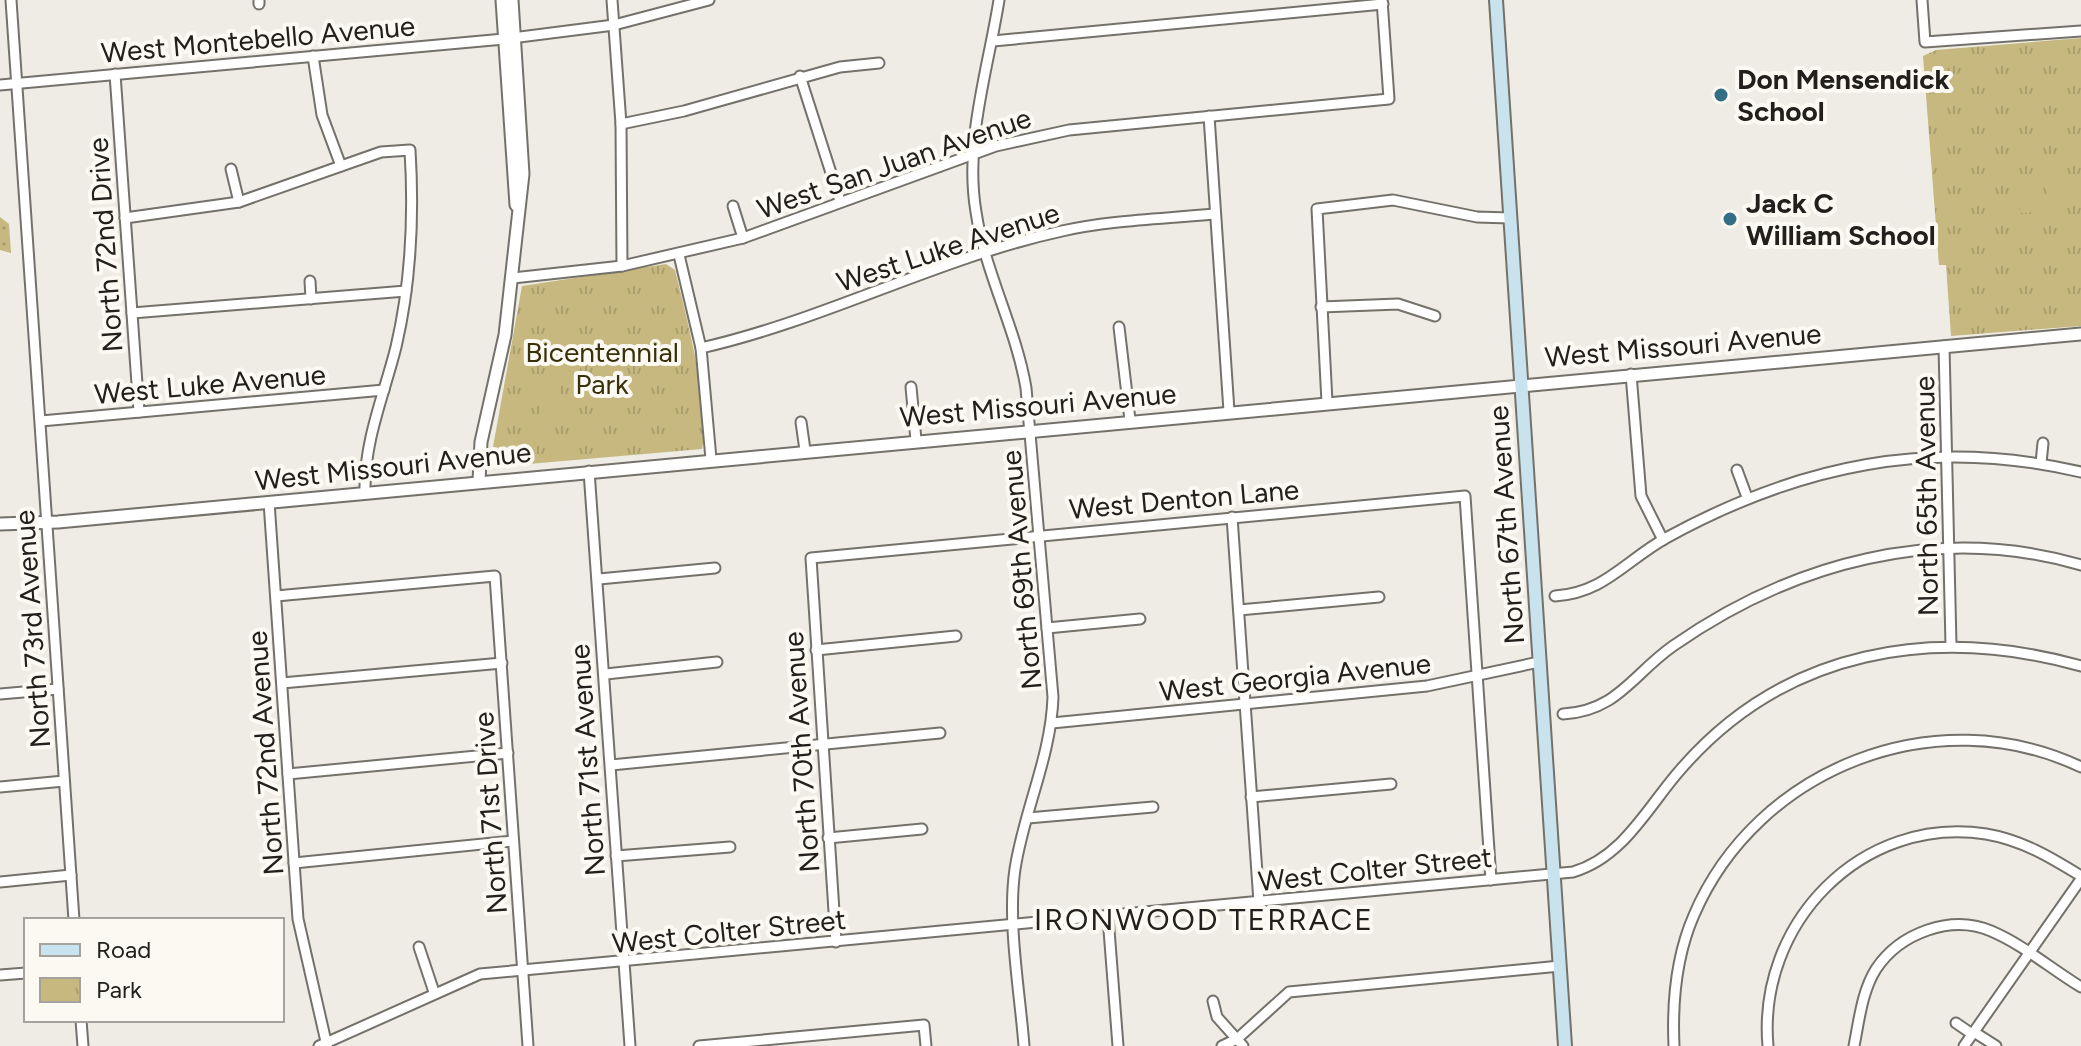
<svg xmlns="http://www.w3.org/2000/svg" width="2081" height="1046" font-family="Figtree,sans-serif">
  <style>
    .grass { fill: url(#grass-dots) }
    .park { fill: url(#park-tufts) }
    .pitch { fill: #c6b87f }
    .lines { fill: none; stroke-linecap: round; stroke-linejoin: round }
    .minor-casing { stroke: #73716a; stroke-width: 13 }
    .tertiary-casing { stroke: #73716a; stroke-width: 15 }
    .secondary-casing { stroke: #73716a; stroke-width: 16 }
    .minor { stroke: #fff; stroke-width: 9 }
    .tertiary { stroke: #fff; stroke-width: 11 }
    .secondary { stroke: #c8e3ee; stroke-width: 12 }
    .poi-dot { fill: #336d86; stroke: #fbf9f1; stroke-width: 3 }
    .labels { text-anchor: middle; stroke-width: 8; stroke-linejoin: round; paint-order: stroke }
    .street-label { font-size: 28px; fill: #21201d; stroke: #fbf9f1 }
    .poi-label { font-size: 28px; font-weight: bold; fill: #21201d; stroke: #fbf9f1; text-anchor: start }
    .park-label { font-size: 28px; fill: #38300b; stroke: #fbf9f1 }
    .neighbourhood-label { font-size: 30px; letter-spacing: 2px; fill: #21201d; stroke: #fbf9f1 }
  </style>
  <defs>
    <pattern id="grass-dots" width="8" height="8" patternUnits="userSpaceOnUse" patternTransform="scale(2)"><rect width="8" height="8" fill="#c6b87f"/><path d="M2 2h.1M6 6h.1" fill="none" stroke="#aa9e6d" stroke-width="1.8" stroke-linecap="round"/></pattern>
    <pattern id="park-tufts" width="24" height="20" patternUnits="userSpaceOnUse" patternTransform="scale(2)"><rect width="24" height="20" fill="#c6b87f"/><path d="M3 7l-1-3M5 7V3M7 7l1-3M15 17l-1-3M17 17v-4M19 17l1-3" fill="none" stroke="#aa9e6d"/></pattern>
  </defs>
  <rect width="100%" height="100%" fill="#eeece4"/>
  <path class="grass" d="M0 217 9 224 11 253 0 250Z"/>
  <g class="park">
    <path d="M2081 38V326L1951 336 1946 265H1939L1923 56 1936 50Z"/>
    <path d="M666 264 675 270C685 311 711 409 702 449L493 467 491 458 522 286Z"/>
  </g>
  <g class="pitch">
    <path d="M2062 178 2065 210 2048 211 2045 179Z"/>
    <path d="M2038 181 2040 212 2020 213 2017 182Z"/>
    <path d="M579 344 580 376 562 377 560 345Z"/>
    <path d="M559 387 561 427 542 428 540 388Z"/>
  </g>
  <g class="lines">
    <g class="minor-casing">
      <g id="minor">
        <path d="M11 0 74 920"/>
        <path d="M259 0V4"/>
        <path d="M612 0 621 124 622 266"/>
        <path d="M999 0C988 70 964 141 976 212 985 273 1016 328 1026 388L1053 697C1051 757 1024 810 1015 869 1007 923 1020 992 1024 1046"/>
        <path d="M1922 0 1925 42 2081 31"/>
        <path d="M993 41 1383 4"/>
        <path d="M313 56 322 115 341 166"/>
        <path d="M115 74 139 412"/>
        <path d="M800 76 840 201"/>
        <path d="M0 85 504 39 614 25 709 0"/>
        <path d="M1209 116 1229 411"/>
        <path d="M621 124 684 111 840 67 879 63"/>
        <path d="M231 169 239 202"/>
        <path d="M733 206 743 238"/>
        <path d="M125 218 239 202 381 152 410 150C414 215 411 283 396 347 384 395 364 441 365 491"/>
        <path d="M679 255 701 348 711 459"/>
        <path d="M513 278 622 266 743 238 996 146 1069 130 1389 99 1382 0"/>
        <path d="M310 281 311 299"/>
        <path d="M1321 307 1398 304 1435 316"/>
        <path d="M132 313 406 291"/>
        <path d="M1119 327 1130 420"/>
        <path d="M1944 346 1951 645"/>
        <path d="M701 348C825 320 938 258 1062 231 1111 220 1163 219 1214 214"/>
        <path d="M1631 374 1641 496 1663 540"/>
        <path d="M911 387 916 440"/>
        <path d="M1327 402 1317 209 1393 200 1477 217 1510 218"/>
        <path d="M41 421 384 390"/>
        <path d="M801 422 805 450"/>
        <path d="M2041 463 2043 443"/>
        <path d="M1737 470 1747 497"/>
        <path d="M589 471 630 1046"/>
        <path d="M269 502 298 919 327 1046"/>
        <path d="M1232 517 1259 902"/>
        <path d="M599 579 715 568"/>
        <path d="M276 596 495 576 528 1046"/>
        <path d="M1555 596C1604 593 1625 561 1666 538 1799 465 1931 437 2081 472"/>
        <path d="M1239 610 1379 597"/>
        <path d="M1047 628 1140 619"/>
        <path d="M816 650 956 636"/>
        <path d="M606 674 717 662"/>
        <path d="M282 683 502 663"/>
        <path d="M0 694 58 689"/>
        <path d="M1563 714C1617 711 1632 675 1673 646 1792 563 1937 523 2081 565"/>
        <path d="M1052 723 1427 686 1539 662"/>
        <path d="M611 765 940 733"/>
        <path d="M288 774 508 753"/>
        <path d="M0 787 64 781"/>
        <path d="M1251 797 1391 784"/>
        <path d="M1028 818 1153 807"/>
        <path d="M828 838 922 829"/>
        <path d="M616 856 730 847"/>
        <path d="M294 863 513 841"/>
        <path d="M0 882 71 875"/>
        <path d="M1108 917 1118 1046"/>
        <path d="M836 942 811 558 1465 496 1491 880"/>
        <path d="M419 947 434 992"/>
        <path d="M0 975 26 973"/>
        <path d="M1213 1001 1217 1017 1243 1046"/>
        <path d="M81 1020 83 1046"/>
        <path d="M1956 1023 1972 1034"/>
        <path d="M1974 1032 1996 1046"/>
        <path d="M319 1046 480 974 1573 872C1624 857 1648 806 1681 769 1785 649 1934 625 2081 666"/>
        <path d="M699 1046 924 1025 926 1046"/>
        <path d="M1222 1046 1237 1039 1289 992 1560 966"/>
        <path d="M1674 1046C1672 1001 1676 956 1694 915 1757 768 1936 698 2081 767"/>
        <path d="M1768 1046C1757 923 1862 815 1986 834 2022 840 2050 857 2081 876"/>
        <path d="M1854 1046C1859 1021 1862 991 1876 969 1900 933 1951 914 1991 931 2024 945 2051 969 2081 987"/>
        <path d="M1964 1046 2081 879"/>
      </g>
    </g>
    <g class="tertiary-casing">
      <g id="tertiary">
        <path d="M502 0 516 205"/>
        <path d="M479 481 481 442 505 335 523 174 512 0"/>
        <path d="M0 524 58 522 2081 334"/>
      </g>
    </g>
    <g class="secondary-casing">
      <path id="secondary" d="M1496 0 1565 1046"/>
    </g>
    <use href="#minor" class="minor"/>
    <use href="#tertiary" class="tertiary"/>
    <use href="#secondary" class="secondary"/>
  </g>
  <g class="poi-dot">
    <circle cx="1721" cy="95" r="8"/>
    <circle cx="1730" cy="219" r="8"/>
  </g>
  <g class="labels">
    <g class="street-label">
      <text transform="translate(258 39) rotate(-5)" y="10">West Montebello Avenue</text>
      <text transform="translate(894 163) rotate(-19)" y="10">West San Juan Avenue</text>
      <text transform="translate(105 245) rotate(-94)" y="10">North 72nd Drive</text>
      <text transform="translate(948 247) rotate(-18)" y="10">West Luke Avenue</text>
      <text transform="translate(1683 345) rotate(-5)" y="10">West Missouri Avenue</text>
      <text transform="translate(210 384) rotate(-5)" y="10">West Luke Avenue</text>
      <text transform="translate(1038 405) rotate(-5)" y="10">West Missouri Avenue</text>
      <text transform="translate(393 466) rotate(-6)" y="10">West Missouri Avenue</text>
      <text transform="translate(1926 496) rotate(-91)" y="10">North 65th Avenue</text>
      <text transform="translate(1184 499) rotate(-5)" y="10">West Denton Lane</text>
      <text transform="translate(1506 525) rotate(-94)" y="10">North 67th Avenue</text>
      <text transform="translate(1021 570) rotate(-95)" y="10">North 69th Avenue</text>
      <text transform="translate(32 629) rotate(-94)" y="10">North 73rd Avenue</text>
      <text transform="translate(1295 677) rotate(-6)" y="10">West Georgia Avenue</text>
      <text transform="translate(801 752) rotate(-94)" y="10">North 70th Avenue</text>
      <text transform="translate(265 753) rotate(-94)" y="10">North 72nd Avenue</text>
      <text transform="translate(587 760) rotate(-94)" y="10">North 71st Avenue</text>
      <text transform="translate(490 813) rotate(-94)" y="10">North 71st Drive</text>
      <text transform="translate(1375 869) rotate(-6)" y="10">West Colter Street</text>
      <text transform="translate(729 931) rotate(-6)" y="10">West Colter Street</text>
    </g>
    <g class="poi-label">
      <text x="1737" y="89">Don Mensendick<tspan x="1737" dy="32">School</tspan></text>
      <text x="1746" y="213">Jack C<tspan x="1746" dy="32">William School</tspan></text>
    </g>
    <g class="park-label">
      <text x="602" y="362">Bicentennial<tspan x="602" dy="32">Park</tspan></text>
    </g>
    <g class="neighbourhood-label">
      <text x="1204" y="930">IRONWOOD TERRACE</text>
    </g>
  </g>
  <rect x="24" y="918" width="260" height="104" fill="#fbf9f1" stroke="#a4a29c" stroke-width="2"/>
  <rect x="40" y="944" width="40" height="12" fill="#c8e3ee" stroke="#a4a29c" stroke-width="2"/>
  <text x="96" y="958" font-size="24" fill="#21201d">Road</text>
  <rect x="40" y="978" width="40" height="24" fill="url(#park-tufts)" stroke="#a4a29c" stroke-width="2"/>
  <text x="96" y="998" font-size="24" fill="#21201d">Park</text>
</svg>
